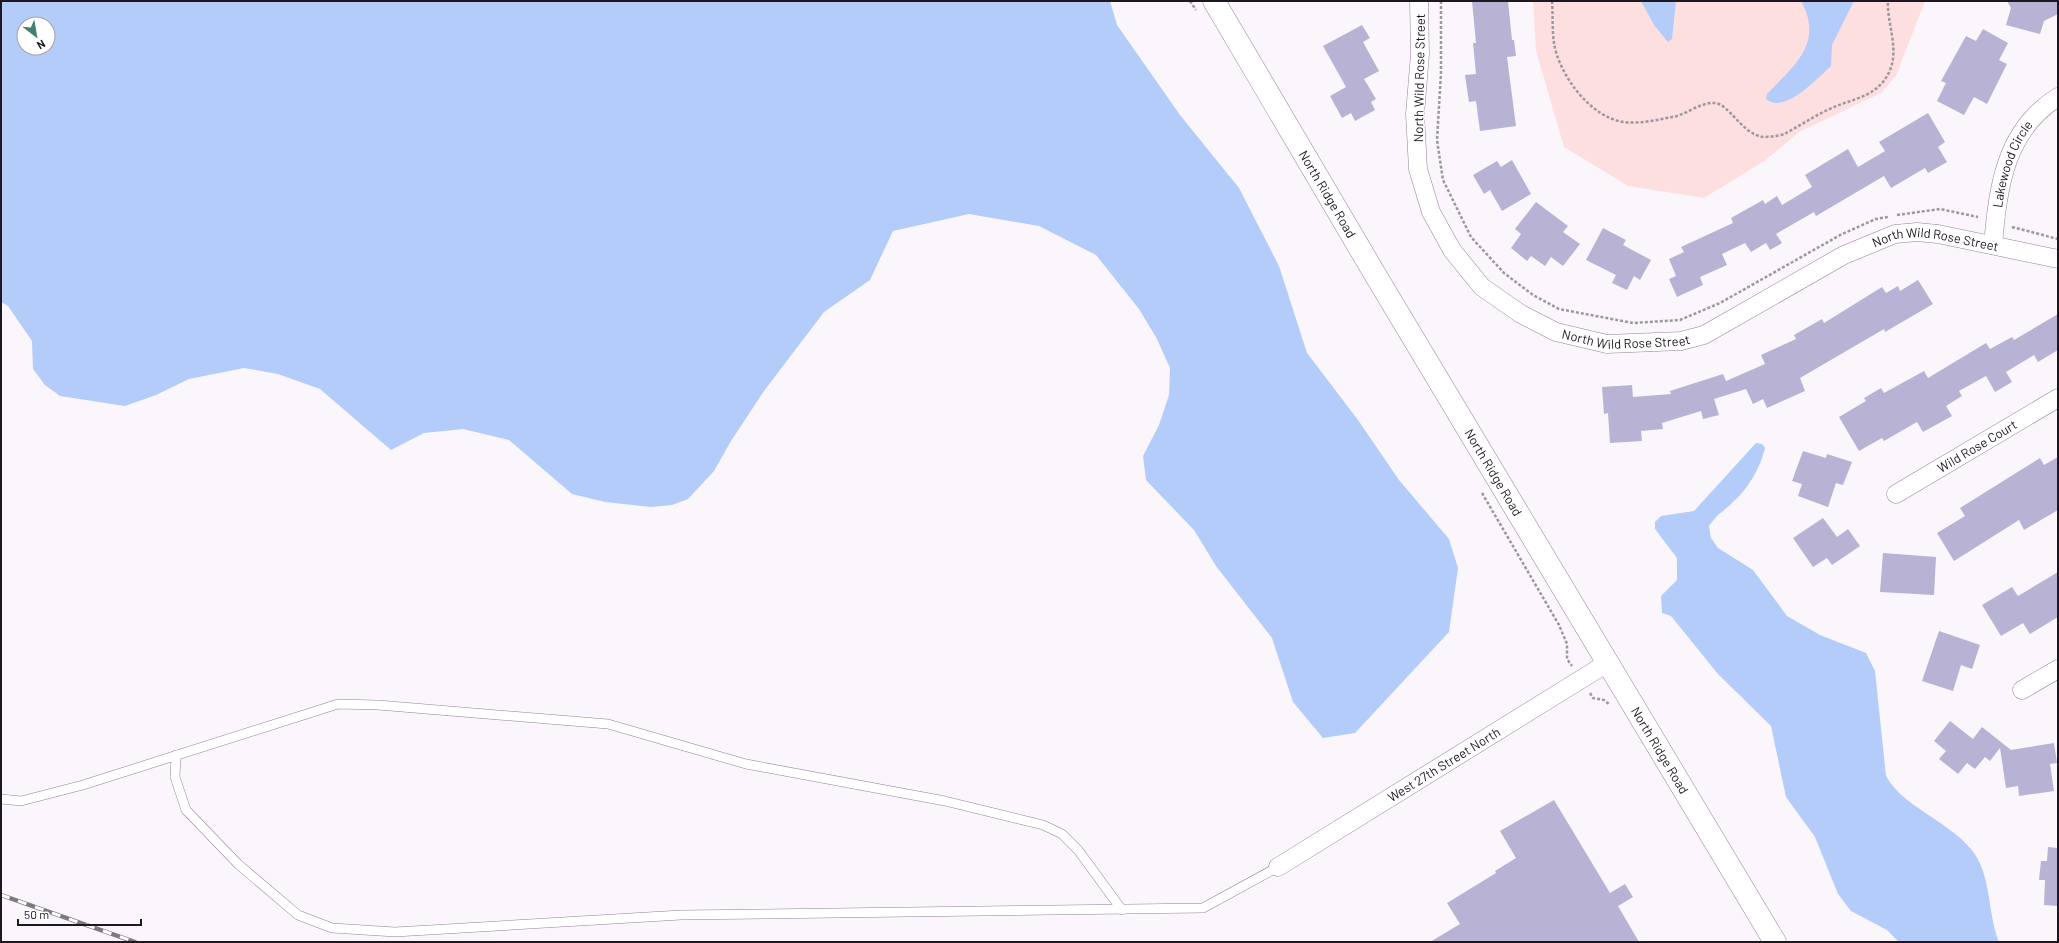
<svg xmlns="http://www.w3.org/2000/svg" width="2059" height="943" font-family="Barlow,sans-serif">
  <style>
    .green { fill: #fedfe0 }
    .water { fill: #b3ccfa; fill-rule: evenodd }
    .building { fill: #b8b3d4 }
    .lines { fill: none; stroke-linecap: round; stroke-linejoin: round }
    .lane-casing { stroke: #95809a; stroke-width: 10 }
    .street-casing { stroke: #95809a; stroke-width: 19 }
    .secondary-casing { stroke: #95809a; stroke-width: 23 }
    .path { stroke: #9d979f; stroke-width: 2.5; stroke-dasharray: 3 2; stroke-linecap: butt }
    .lane { stroke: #fff; stroke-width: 9 }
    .street { stroke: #fff; stroke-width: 18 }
    .secondary { stroke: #fff; stroke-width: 22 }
    .rail-casing { stroke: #7e7880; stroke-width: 4.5 }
    .rail { stroke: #fff; stroke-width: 3; stroke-dasharray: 9; stroke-linecap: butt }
    .labels { text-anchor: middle; stroke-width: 3; stroke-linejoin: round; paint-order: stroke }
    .street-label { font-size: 13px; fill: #1e1620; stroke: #fff }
  </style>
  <rect width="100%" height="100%" fill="#faf6fb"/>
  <path class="green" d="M1533 1H1925L1896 76 1881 93 1799 132 1766 160 1704 198 1628 186 1564 147 1536 51Z"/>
  <g class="water">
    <path d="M1 1H1110L1117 25 1180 115 1239 188 1279 266 1307 353 1358 420 1399 480 1449 539 1458 568 1449 632 1355 733 1323 738 1293 702 1272 638 1216 566 1194 530 1146 480 1143 456 1159 425 1169 395 1170 368 1157 339 1139 309 1096 255 1039 226 969 214 893 231 870 280 824 312 764 391 731 441 714 471 688 499 672 505 651 507 605 502 572 494 509 440 463 429 424 433 391 450 320 389 278 374 244 368 189 379 156 395 125 406 60 396 45 385 33 369 32 341 8 306 1 302ZM24 24H48V48H24Z"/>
    <path d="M1641 1H1676L1672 39 1668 42 1654 25Z"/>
    <path d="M1801 1H1854L1832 45 1831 66C1818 78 1784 115 1766 99L1767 94C1795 65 1824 43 1801 1Z"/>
    <path d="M1756 443 1762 444 1765 448C1760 468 1749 488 1733 502 1724 511 1717 514 1709 526L1711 538 1718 548 1753 570 1787 616 1820 635 1866 653 1875 671 1886 776C1902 806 1948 821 1971 849 1992 874 1987 913 1999 942H1899L1887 930 1851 911 1838 894 1815 837 1786 797 1771 726 1718 674 1671 616 1662 613 1661 596 1677 580V558L1655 529V522L1661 516 1694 511Z"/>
  </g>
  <g class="building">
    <path d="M1472 1H1508L1512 40H1514L1516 56 1507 57 1516 126 1480 131 1476 101 1469 102 1465 75 1476 74 1473 43H1476Z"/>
    <path d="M2007 1H2058V14L2044 21 2040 34 2006 25 2011 8Z"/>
    <path d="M1362 25 1370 38 1363 42 1379 71 1364 79 1376 99 1371 102 1375 110 1355 121 1351 113 1342 118 1330 96 1346 87 1323 46Z"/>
    <path d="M1983 29 2008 43 1999 60 2007 64 1987 104 1974 97 1964 115 1937 101 1946 83 1941 81 1966 36 1976 41Z"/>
    <path d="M1928 113 1945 142 1938 147 1947 162 1928 173 1925 168 1891 188 1884 176 1816 216 1814 212 1776 234 1782 243 1770 250 1766 243 1751 252 1745 243 1722 254 1727 265 1700 277 1703 285 1677 297 1669 279 1676 276 1669 259 1684 252 1681 247 1733 223 1731 218 1763 200 1765 204 1777 196 1782 205 1812 187 1805 175 1848 149 1858 167 1885 151 1879 142Z"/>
    <path d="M1512 160 1531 194 1502 211 1490 190 1484 194 1473 175 1497 161 1501 167Z"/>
    <path d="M1536 202 1568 226 1563 232 1580 244 1563 266 1551 257 1545 266 1531 256 1527 261 1511 248 1521 234 1515 229Z"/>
    <path d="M1603 228 1626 240 1623 245 1651 260 1640 280 1634 276 1627 290 1612 283 1616 275 1586 260Z"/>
    <path d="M1918 280 1933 304 1885 332 1884 329 1800 378 1805 391 1767 408 1763 399 1753 404 1746 389 1714 399 1719 415 1703 419 1701 411 1662 423 1663 429 1641 431 1642 441 1610 443 1608 413 1604 414 1602 387 1632 385 1633 397 1671 394 1670 391 1723 374 1726 381 1765 364 1761 355 1796 339 1794 335 1822 319 1824 323 1882 287 1886 293 1898 286 1900 291Z"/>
    <path d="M2058 314V350L2038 362 2034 355 2006 372 2012 382 1995 392 1986 376 1959 391 1962 396 1946 406 1952 416 1923 432 1917 422 1884 441 1882 438 1859 451 1839 417 1866 401 1864 398 1881 388 1884 393 1924 371 1928 378 1986 343 1990 349 2012 337 2014 340Z"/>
    <path d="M1803 451 1826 458 1827 454 1852 462 1843 485 1836 483 1828 507 1798 496 1802 484 1792 481Z"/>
    <path d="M2058 457V510L2024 530 2019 520 1954 561 1937 533 1965 516 1960 508 2040 458 2044 465Z"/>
    <path d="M1823 518 1837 537 1848 529 1860 546 1832 565 1827 558 1813 567 1793 538Z"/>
    <path d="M1883 553 1936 557 1934 595 1880 592Z"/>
    <path d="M2058 572V617L2030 634 2023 623 2001 636 1982 605 2012 587 2018 596Z"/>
    <path d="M1939 631 1980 645 1972 669 1961 665 1953 691 1922 681Z"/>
    <path d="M1950 721 1973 739 1982 727 2011 750 2054 743 2057 763 2050 764 2054 791 2019 796 2018 786 2006 788 2000 748 1990 761 1985 757 1975 769 1967 763 1958 774 1939 759 1946 751 1934 741Z"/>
    <path d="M1554 800 1610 893 1625 884 1633 897 1618 906 1639 942H1430L1460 924 1447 903 1496 873 1495 871 1516 858 1500 831Z"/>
    <path d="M2048 847 2058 848V906L2044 905 2045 880H2039L2041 861H2047Z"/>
  </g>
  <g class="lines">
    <g class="lane-casing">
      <g id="lane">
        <path d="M176 755 175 777 186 810 238 864 298 915 332 928 395 932 681 915 1203 908 1278 867"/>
        <path d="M1 799 21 801 83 785 338 704 378 705 608 724 746 764 945 801 1043 825 1062 834 1078 850 1122 910"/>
      </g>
    </g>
    <g class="street-casing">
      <g id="street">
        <path id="s1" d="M1419 1 1420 54 1415 114 1418 169 1431 212 1452 250 1482 287 1521 314 1556 332 1607 344 1681 341 1704 335 1844 255 1895 234 1917 232 1938 234 2058 259"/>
        <path id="s2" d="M1993 245C1998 187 2005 130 2058 97"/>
        <path id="s3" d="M1896 494 2058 398"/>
        <path d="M2022 690 2058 669"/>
        <path id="s4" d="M1278 867 1609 662"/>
      </g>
    </g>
    <g class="secondary-casing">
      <g id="secondary">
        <path id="s5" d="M1214 1 1376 276 1775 942"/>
      </g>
    </g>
    <g class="path">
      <path d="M1190 1 1196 10"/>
      <path d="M1441 1V73L1437 140 1443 180 1471 237 1504 273 1533 295 1559 309 1633 323 1680 320 1720 303 1842 234 1876 219 1888 217"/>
      <path d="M1552 1C1553 15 1552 30 1554 43 1559 75 1591 118 1624 122 1640 124 1657 120 1672 117 1686 115 1700 102 1715 103 1729 104 1742 134 1763 137 1769 137 1779 136 1784 134 1800 126 1815 115 1832 108 1847 101 1866 98 1878 87 1885 81 1890 72 1892 64 1897 43 1887 22 1888 1"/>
      <path d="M1897 215 1940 209 1978 217"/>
      <path d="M2012 227 2058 239"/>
      <path d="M1482 493 1559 625 1567 644V659L1572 666"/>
      <path d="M1590 693 1593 698 1604 700 1610 705"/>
    </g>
    <use href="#lane" class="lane"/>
    <use href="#street" class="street"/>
    <use href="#secondary" class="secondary"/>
    <g class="rail-casing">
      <path id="rail" d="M1 895 135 942"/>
    </g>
    <use href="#rail" class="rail"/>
  </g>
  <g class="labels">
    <g class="street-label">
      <text transform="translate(1419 78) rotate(-89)" y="5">North Wild Rose Street</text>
      <text dy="5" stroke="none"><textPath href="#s2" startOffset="84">Lakewood Circle</textPath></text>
      <text dy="5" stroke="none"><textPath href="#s5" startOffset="224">North Ridge Road</textPath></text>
      <text dy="5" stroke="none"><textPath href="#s1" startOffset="798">North Wild Rose Street</textPath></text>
      <text dy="5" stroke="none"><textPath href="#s1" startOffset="462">North Wild Rose Street</textPath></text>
      <text dy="5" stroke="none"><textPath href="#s3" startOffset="94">Wild Rose Court</textPath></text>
      <text dy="5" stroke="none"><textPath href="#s5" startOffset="548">North Ridge Road</textPath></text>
      <text dy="5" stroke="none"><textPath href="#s5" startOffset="872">North Ridge Road</textPath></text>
      <text dy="5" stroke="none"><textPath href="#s4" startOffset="195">West 27th Street North</textPath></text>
    </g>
  </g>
  <rect width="2059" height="943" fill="none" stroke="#1e1620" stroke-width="4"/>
  <g transform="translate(36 36) rotate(149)"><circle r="19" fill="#ffffff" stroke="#a5a2a6"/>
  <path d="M0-3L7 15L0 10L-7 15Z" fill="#3e8173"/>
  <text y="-6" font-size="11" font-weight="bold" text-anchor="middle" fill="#1e1620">N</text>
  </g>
  <path d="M18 919v6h123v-6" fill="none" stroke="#1e1620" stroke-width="2"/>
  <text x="24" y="919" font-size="12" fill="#1e1620" stroke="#ffffff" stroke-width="3" paint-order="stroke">50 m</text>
</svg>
